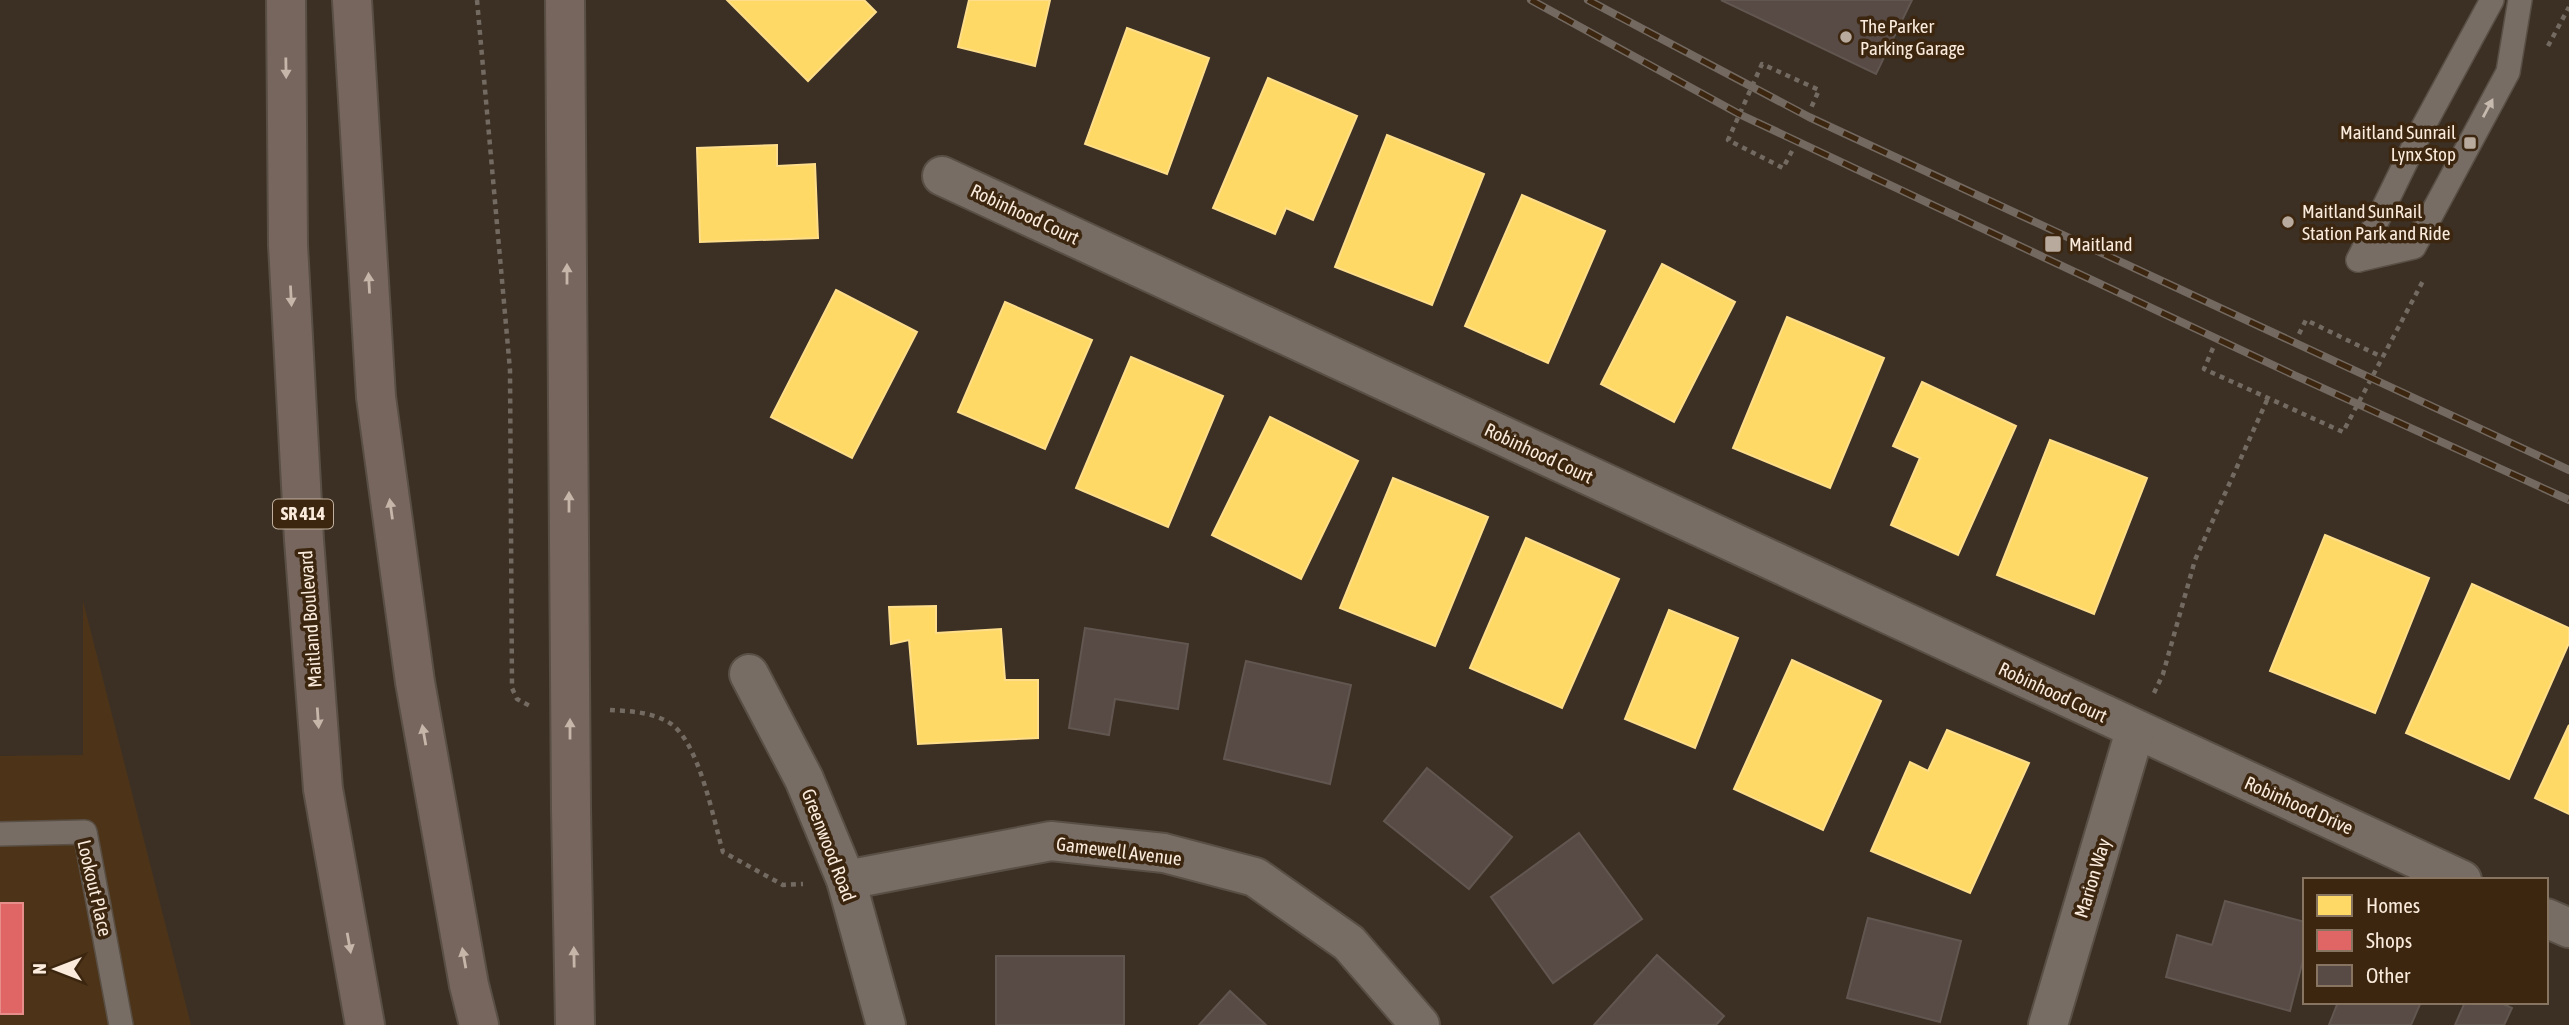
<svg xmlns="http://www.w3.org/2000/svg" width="2569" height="1025" font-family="'Asap Condensed',sans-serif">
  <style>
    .built { fill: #4d3419 }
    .homes { fill: #ffd966; stroke: #fede8a; stroke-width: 2 }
    .shops { fill: #e06666; stroke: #e88e8a; stroke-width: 2 }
    .building { fill: #584b45; stroke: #625651; stroke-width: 2 }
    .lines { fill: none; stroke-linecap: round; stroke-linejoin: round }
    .service-casing { stroke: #594f44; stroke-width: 26 }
    .minor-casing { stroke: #594f44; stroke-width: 42 }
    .primary-casing { stroke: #594f44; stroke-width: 42 }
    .path { stroke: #736a61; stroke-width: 4.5; stroke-dasharray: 5 5; stroke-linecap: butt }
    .service { stroke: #776d65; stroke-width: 23 }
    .minor { stroke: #776d65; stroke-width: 38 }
    .primary { stroke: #77665d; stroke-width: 38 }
    .rail-casing { stroke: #736960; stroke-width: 8 }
    .rail { stroke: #3c260f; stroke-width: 5; stroke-dasharray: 16; stroke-linecap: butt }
    .oneway { fill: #c6b6aa }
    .oneway2 { fill: #c6b9ad }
    .poi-dot { fill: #b8aa9c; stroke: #3c260f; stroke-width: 2.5 }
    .labels { text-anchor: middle; stroke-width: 7; stroke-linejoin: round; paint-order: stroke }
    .shield { fill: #3c260f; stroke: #c1b09f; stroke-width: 2 }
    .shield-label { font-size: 18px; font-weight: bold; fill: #faebdd }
    .poi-label { font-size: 19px; fill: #faebdd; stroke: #3c260f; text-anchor: start }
    .street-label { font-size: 19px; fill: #faebdd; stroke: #3c260f }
  </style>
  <rect width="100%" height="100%" fill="#3c3024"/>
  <path class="built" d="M83 601 191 1025H0V756L83 755Z"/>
  <g class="homes">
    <path d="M727 0H864L876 12 808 81Z"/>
    <path d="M969 0H1050L1035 66 958 47Z"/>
    <path d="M1127 28 1209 58 1167 174 1085 144Z"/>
    <path d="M1268 78 1357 116 1313 220 1286 208 1275 234 1213 208Z"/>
    <path d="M1387 135 1484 174 1432 305 1335 267Z"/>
    <path d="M777 145V166L815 164 818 238 700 242 697 148Z"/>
    <path d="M1522 195 1605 231 1548 363 1465 326Z"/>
    <path d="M1662 264 1735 302 1674 422 1601 384Z"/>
    <path d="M836 290 917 332 852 458 771 417Z"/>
    <path d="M1005 302 1092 340 1045 449 958 412Z"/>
    <path d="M1787 317 1884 358 1830 488 1733 448Z"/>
    <path d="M1131 357 1223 396 1168 527 1076 488Z"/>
    <path d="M1922 382 2016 426 1958 555 1891 525 1920 458 1893 446Z"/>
    <path d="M1270 417 1358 461 1301 579 1212 535Z"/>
    <path d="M2050 440 2147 478 2094 614 1997 575Z"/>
    <path d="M1393 478 1488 517 1435 646 1340 608Z"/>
    <path d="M2325 535 2429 578 2375 713 2270 671Z"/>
    <path d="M1526 538 1619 579 1562 708 1470 668Z"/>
    <path d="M2472 584 2569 628V643L2509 779 2406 733Z"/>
    <path d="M936 606V633L1001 629 1005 680H1038V738L918 744 909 640 891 644 889 607Z"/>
    <path d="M1669 610 1738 638 1695 748 1625 719Z"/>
    <path d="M1792 660 1881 701 1823 830 1734 789Z"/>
    <path d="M2569 725V814L2535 798Z"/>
    <path d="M1947 730 2029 763 1970 893 1871 851 1910 762 1928 771Z"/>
  </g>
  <rect class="shops" x="0" y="903" width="23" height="111"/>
  <g class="building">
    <path d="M1721 0H1912L1876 74Z"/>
    <path d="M1085 628 1188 644 1178 709 1115 699 1109 735 1069 728Z"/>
    <path d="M1246 661 1351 685 1330 784 1224 759Z"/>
    <path d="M1427 768 1512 837 1469 889 1384 821Z"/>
    <path d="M1579 833 1642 919 1553 983 1491 897Z"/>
    <path d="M2225 901 2305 922V952L2290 1011 2166 977 2177 935 2212 945Z"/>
    <path d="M1868 918 1961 941 1940 1022 1847 998Z"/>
    <path d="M1657 955 1724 1016 1716 1025H1594Z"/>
    <rect x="996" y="956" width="128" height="69"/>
    <path d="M1230 991 1266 1025H1199Z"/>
    <path d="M2338 1002H2421L2411 1025H2329Z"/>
    <path d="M2465 1002H2499L2512 1008 2504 1025H2455Z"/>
  </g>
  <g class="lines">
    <g class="service-casing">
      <g id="service">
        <path d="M2358 260 2414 247 2508 72 2520 0"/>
        <path d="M2358 260 2422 129 2492 0"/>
        <path d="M0 834 85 832 121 1025"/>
      </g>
    </g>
    <g class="minor-casing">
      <g id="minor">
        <path d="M942 176 2462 880"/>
        <path d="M749 674 804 779 846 880 886 1025"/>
        <path d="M846 880 1051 841 1164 853 1255 877 1349 943 1420 1025"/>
        <path d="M2546 918 2569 928"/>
        <path d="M2048 1025 2135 731"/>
      </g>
    </g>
    <g class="primary-casing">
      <g id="primary">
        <path d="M286 0 288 245 304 540 323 789 365 1025"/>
        <path d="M352 0 376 397 415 682 469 985 479 1025"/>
        <path d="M565 0 571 809 575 1025"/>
      </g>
    </g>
    <g class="path">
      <path d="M477 0 510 370 512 688 517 699 530 706"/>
      <path d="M2548 46 2569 7"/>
      <path d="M1792 151 1783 168 1728 140 1762 64 1819 90 1811 108"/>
      <path d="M2299 334 2306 320 2382 357"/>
      <path d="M2213 348 2204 369 2343 432 2424 279"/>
      <path d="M2154 693 2163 674 2195 560 2268 398"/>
      <path d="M610 710C629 711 651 712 668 722 699 739 713 819 723 852L783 885 803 884"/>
    </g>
    <use href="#service" class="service"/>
    <use href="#minor" class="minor"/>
    <use href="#primary" class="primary"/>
    <g class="rail-casing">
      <g id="rail">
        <path d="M1531 0 1739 114 2294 375 2569 500"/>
        <path d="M1588 0 1809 117 2569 470"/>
      </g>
    </g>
    <use href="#rail" class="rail"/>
  </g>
  <defs><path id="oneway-solid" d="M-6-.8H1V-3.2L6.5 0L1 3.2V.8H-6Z" transform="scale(1.75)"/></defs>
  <g class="oneway">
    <use href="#oneway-solid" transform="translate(286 68) rotate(89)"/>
    <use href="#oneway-solid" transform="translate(567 274) rotate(-90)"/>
    <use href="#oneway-solid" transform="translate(369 283) rotate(-93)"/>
    <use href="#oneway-solid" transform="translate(291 296) rotate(87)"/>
    <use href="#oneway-solid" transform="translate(569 502) rotate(-90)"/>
    <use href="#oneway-solid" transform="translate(391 509) rotate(-98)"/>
    <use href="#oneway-solid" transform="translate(318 718) rotate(86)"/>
    <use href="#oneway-solid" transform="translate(570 729) rotate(-90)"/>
    <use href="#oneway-solid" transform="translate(424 735) rotate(-100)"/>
    <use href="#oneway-solid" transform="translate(349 943) rotate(80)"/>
    <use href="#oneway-solid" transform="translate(574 957) rotate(-91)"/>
    <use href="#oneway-solid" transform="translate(464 958) rotate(-100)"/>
  </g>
  <use class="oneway2" href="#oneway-solid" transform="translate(2488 108) rotate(-62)"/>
  <g class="poi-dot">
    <circle cx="1846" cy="37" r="7"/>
    <rect x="2463" y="136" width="14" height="14" rx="3.5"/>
    <circle cx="2288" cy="222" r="7"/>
    <rect x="2044" y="235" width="18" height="18" rx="3.5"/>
  </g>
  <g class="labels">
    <rect class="shield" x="273" y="499.5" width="60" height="29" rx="5"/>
    <g class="shield-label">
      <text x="303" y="520">SR 414</text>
    </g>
    <g class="poi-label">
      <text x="1860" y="33">The Parker<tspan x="1860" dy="22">Parking Garage</tspan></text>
      <text x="2456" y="139" text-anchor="end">Maitland Sunrail<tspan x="2456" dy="22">Lynx Stop</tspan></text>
      <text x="2302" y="218">Maitland SunRail<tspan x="2302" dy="22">Station Park and Ride</tspan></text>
      <text x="2069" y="251">Maitland</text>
    </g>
    <g class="street-label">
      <text transform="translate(1025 214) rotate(25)" y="7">Robinhood Court</text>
      <text transform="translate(1539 453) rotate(25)" y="7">Robinhood Court</text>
      <text transform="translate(310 619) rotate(-94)" y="7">Maitland Boulevard</text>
      <text transform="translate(2053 692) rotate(25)" y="7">Robinhood Court</text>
      <text transform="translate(2299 805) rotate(24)" y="7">Robinhood Drive</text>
      <text transform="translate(829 845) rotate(69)" y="7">Greenwood Road</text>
      <text transform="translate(1119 851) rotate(7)" y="7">Gamewell Avenue</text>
      <text transform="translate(2092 878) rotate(-73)" y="7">Marion Way</text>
      <text transform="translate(95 888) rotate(77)" y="7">Lookout Place</text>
    </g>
  </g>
  <rect x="2303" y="878" width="245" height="126" fill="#3c260f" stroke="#887561" stroke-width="2"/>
  <rect x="2317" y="895" width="35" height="21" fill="#ffd966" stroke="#887561" stroke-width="2"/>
  <text x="2366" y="913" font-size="21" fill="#faebdd">Homes</text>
  <rect x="2317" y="930" width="35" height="21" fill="#e06666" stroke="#887561" stroke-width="2"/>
  <text x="2366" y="948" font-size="21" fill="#faebdd">Shops</text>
  <rect x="2317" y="965" width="35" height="21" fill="#584b45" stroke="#887561" stroke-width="2"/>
  <text x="2366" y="983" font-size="21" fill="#faebdd">Other</text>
  <g transform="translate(56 969) rotate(270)" stroke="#3c260f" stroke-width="5" paint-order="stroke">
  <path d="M0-5L12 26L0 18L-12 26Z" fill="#faebdd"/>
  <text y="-10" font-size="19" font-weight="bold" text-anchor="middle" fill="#faebdd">N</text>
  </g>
</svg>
